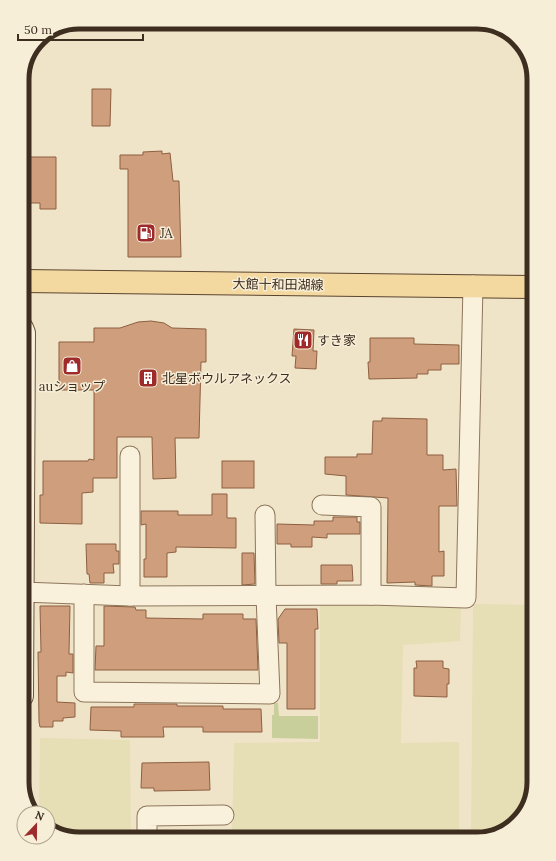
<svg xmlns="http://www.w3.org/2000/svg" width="556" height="861" font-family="Lora,'Noto Sans JP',serif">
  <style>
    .farmland { fill: #e6deb5 }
    .green { fill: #c9cf9b }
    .building { fill: #cf9f7d; stroke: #8d5f41 }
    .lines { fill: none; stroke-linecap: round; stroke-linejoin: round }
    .street-casing { stroke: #8d765c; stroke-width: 21 }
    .secondary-casing { stroke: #6f573f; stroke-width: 24 }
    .primary-casing { stroke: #5b4430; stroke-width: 24 }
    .street { stroke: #faf1dc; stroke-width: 19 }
    .secondary { stroke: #faf1dc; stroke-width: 22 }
    .primary { stroke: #f3d9a0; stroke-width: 22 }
    .labels { text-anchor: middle; stroke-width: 3; stroke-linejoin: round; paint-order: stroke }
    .poi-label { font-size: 13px; fill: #3d2e20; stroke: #f7eed8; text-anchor: start }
    .street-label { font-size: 13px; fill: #3d2e20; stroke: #f7eed8 }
    .rim { fill: none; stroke: #3d2e20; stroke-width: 5 }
  </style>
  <rect width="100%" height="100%" fill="#f0e4c8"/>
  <g class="farmland">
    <path d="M320 601 461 603 460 641 403 645 401 743 459 742V839H232L234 743 320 742Z"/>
    <path d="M473 604 534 605V782L525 814 503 833 477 839H471Z"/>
    <path d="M40 738 130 740 131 839H75L48 830V813H39Z"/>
  </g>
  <path class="green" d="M274 703H278L279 716H318V739L272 738V715H274Z"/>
  <g class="building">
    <path d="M92 89H111L110 126H92Z"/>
    <path d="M162 151V154L170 153 173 181H179L181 257H128V169H120V155H143V152Z"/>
    <path d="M22 157H56V209H40V203H22Z"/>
    <path d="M151 321 164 323 172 328 206 329V362H201L199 438H175L176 478 153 479 152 437H117V478H93V492L82 493V524L40 523V495H43V461H88L89 459 94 460V390H59V342H94V328H120L138 322Z"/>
    <path d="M294 329 314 330 313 351H317L316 369 295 368 296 356H292Z"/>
    <path d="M370 338H414V344L459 345V364H441V370H428V374H417V378L369 379 368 362H370Z"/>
    <path d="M382 418 427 419V455H443V470L456 469 457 506H439V552L444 551V576H432V586L415 585V582L387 583 388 498 346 495V476L325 474V457H357V454H372L373 421H382Z"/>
    <rect x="222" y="461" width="32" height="27"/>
    <path d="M212 494H227V518H236V548L176 547V552L167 553V577H144V559H146V524L141 525V511H178V515H212Z"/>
    <path d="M333 517H357V522H360V534H327V538L312 537V547H291V544H277V524L314 525V521H333Z"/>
    <path d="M86 544H116V551H119V564H113L114 573H104V583H90L89 574H87Z"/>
    <path d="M242 553H254L255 584 242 585Z"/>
    <path d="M321 565H352L353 581H337V584H321Z"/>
    <path d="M40 606H70L69 654H73V673L66 672V676H57V702L75 703V717L63 718V721H53V727H40L39 722 38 652H41Z"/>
    <path d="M104 606 135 607 136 610H146V618L203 619V614H243V619H256L258 670H95L96 646H104Z"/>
    <path d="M285 609H317L318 629H315V709H287V643H279L278 619Z"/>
    <path d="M416 661H443V668L449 669V684H447V697L414 696V668H417Z"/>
    <path d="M134 704H177V706H223V709H261L262 732H203V727H163L164 737H121V731L90 730 91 707H134Z"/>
    <path d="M209 762 210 790 154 791V788H141L142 763Z"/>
  </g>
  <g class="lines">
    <g class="street-casing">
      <g id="street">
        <path d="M322 505 371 507V595"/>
        <path d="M22 592 130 596 371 595 466 598 473 285"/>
        <path d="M84 594V692L270 694 266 596 265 515"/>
        <path d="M130 596V456"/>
        <path d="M147 839V816L224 815"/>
      </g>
    </g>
    <g class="secondary-casing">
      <path id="secondary" d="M22 696 24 333 22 328"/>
    </g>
    <g class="primary-casing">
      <path id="primary" d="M22 281 534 287"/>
    </g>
    <use href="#street" class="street"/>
    <use href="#secondary" class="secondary"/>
    <use href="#primary" class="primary"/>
  </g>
  <defs>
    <g id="fuel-square" transform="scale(1)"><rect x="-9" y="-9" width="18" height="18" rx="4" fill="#9e2a2b" stroke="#f7eed8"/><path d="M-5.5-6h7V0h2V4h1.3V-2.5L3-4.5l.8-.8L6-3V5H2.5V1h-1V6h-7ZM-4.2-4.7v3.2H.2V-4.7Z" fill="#fff"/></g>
    <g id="restaurant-square" transform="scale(1)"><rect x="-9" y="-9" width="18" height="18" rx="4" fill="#9e2a2b" stroke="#f7eed8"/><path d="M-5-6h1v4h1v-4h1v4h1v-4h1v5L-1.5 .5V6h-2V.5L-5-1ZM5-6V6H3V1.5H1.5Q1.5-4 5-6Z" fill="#fff"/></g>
    <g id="shop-square" transform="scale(1)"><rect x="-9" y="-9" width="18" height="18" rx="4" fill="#9e2a2b" stroke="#f7eed8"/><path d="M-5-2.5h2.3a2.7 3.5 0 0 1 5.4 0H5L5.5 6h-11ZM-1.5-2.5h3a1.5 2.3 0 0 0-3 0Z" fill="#fff"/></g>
    <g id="building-square" transform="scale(1)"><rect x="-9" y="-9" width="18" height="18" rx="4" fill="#9e2a2b" stroke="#f7eed8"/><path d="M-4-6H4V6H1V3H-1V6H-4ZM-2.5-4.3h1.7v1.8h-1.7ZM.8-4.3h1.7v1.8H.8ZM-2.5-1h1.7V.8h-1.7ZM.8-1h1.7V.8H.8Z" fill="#fff"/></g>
  </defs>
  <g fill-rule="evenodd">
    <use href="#fuel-square" x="146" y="233"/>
    <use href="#restaurant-square" x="303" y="340"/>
    <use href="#shop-square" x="72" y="366"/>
    <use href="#building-square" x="148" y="378"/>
  </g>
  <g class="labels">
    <g class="poi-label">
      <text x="160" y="238">JA</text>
      <text x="317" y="345">すき家</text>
      <text x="162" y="383">北星ボウルアネックス</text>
      <text x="72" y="391" text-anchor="middle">auショップ</text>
    </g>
    <g class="street-label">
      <text transform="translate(278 284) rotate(1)" y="5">大館十和田湖線</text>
    </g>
  </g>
  <path d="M0 0H556V861H0ZM79 29H477A50 50 0 0 1 527 79V782A50 50 0 0 1 477 832H79A50 50 0 0 1 29 782V79A50 50 0 0 1 79 29Z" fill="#f7eed8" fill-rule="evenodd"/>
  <path class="rim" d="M79 29H477A50 50 0 0 1 527 79V782A50 50 0 0 1 477 832H79A50 50 0 0 1 29 782V79A50 50 0 0 1 79 29Z"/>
  <g transform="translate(36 825) rotate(22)"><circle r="19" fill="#f7eed8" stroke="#ada18e"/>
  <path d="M0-3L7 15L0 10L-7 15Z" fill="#9e2a2b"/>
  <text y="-6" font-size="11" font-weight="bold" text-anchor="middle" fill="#3d2e20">N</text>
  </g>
  <path d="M18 34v6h125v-6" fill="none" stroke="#3d2e20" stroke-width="2"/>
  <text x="24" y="34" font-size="12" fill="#3d2e20" stroke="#f7eed8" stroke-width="3" paint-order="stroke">50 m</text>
</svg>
